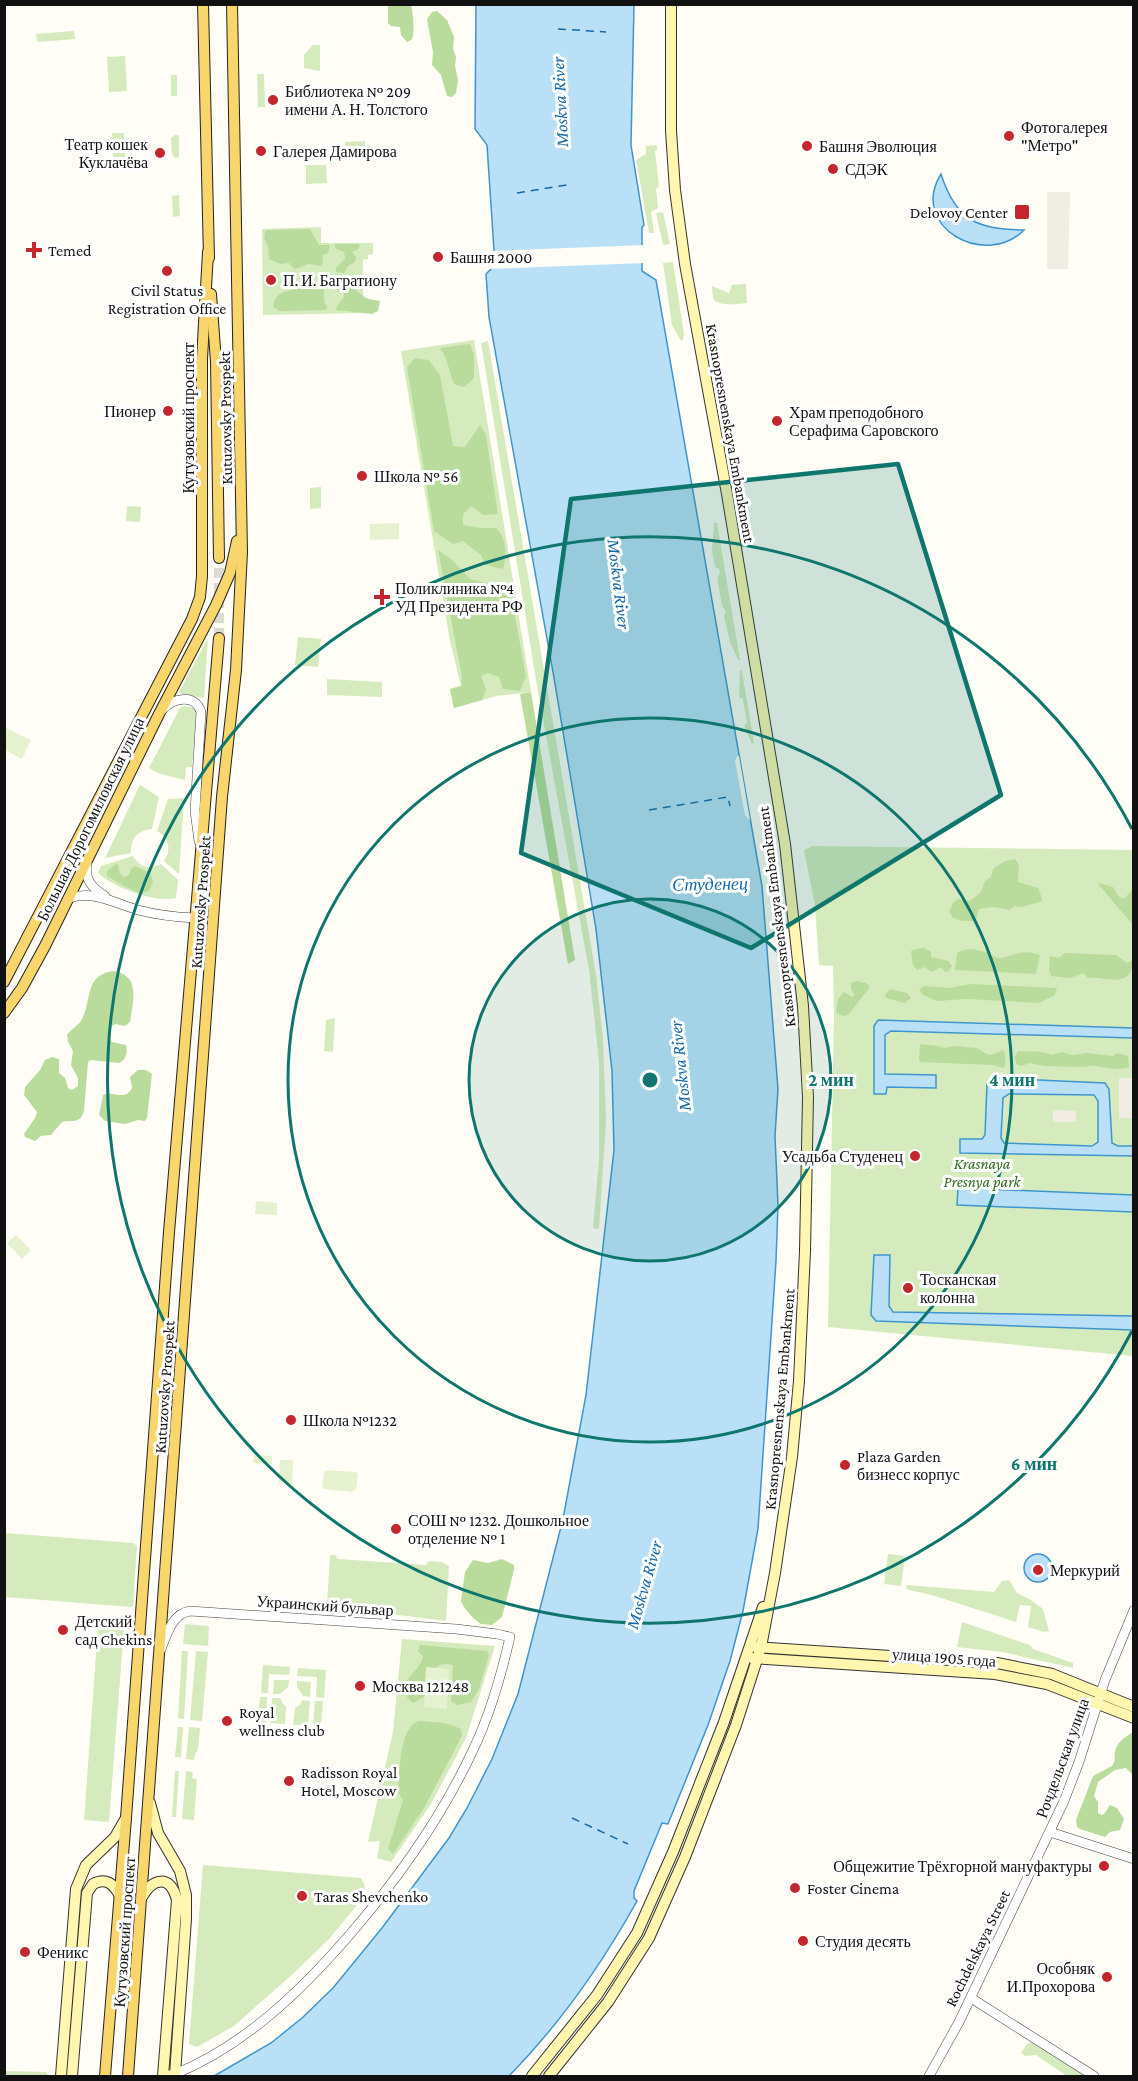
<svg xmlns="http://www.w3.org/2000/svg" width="1138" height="2081" font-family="'Crimson Pro',serif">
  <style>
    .green { fill: #d5ebbd }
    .forest { fill: #b9dc9c }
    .pitch { fill: #e6f2cf }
    .plaza { fill: #f1ede2 }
    .water { fill: #b9e0f7; stroke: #3f96cf; stroke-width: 1.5; fill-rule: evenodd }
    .pier { fill: #fffdf5 }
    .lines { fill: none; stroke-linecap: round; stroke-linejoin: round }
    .ferry { stroke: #1768a6; stroke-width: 1.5; stroke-dasharray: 8 6; stroke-linecap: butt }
    .primary-tunnel { stroke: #dbdad3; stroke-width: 10; stroke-dasharray: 10 5; stroke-linecap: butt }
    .tertiary-casing { stroke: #444; stroke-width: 10 }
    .secondary-casing { stroke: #333; stroke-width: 12 }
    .primary-casing { stroke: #222; stroke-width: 12 }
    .tertiary { stroke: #fff; stroke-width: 9 }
    .secondary { stroke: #fff6b0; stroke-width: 10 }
    .primary { stroke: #f9d66b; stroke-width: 10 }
    .marked { fill: #0f766e; fill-opacity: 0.2; stroke: #0f766e; stroke-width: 4.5; stroke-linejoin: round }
    .ring { fill: none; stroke: #0f766e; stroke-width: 3 }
    .poi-dot { fill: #c4262e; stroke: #fff; stroke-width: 2 }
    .labels { text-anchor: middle; stroke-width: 6; stroke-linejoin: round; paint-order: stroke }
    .poi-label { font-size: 16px; fill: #111; stroke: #fff; text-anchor: start }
    .street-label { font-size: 16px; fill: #111; stroke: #fff }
    .park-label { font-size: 16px; font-style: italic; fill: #2f6b1f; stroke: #fff }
    .water-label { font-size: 18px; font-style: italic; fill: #1768a6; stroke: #fff }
    .centre { fill: #0f766e; stroke: #fff; stroke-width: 3 }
    .ring-label { font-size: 18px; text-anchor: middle; font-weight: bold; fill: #0f766e; stroke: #fff; stroke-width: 6; stroke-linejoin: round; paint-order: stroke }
  </style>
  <rect width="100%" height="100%" fill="#fffdf5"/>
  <g class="green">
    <path d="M74 31 75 39 37 42 36 34Z"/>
    <path d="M313 45H320V71L304 68V55Z"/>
    <path d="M125 56 127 91 109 92 107 57Z"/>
    <path d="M257 74H264L265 107H258Z"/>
    <rect x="171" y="75" width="6" height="21"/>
    <path d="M112 133H124L125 157 113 158Z"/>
    <path d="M175 135H179V157L175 158 172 154 171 138Z"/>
    <path d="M365 141V150H345V142Z"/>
    <path d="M657 145V150L655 151 659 186 656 189 658 208 651 212 654 233H649L636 160 646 154V146Z"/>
    <path d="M306 165H326L327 183 306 184Z"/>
    <path d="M179 195 180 216 173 217 172 196Z"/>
    <path d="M663 212 670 244 663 245 656 213Z"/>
    <path d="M321 227V243H373V254L368 255V259L363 260V313L263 315 262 229Z"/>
    <path d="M673 262 684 334 683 339 681 341 672 325 663 263Z"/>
    <path d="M746 284 747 303C736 304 721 307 713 299L712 286 729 293 732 285Z"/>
    <path d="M474 340 531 692 496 696 454 708 450 689 461 686 450 641 401 351Z"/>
    <path d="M488 341 596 975 603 1039 606 1121 599 1229 593 1228 599 1159V1061L589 970 538 692 481 343Z"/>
    <path d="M321 487V508L310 509V488Z"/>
    <path d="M127 506 141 507 140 522 126 521Z"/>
    <path d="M714 523H717L740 660H738L730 642 724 616 726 612 722 605 717 578 720 573 719 569 715 567 712 551Z"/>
    <path d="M298 637 321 639 318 667 295 665Z"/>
    <path d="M208 638 204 698 181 694 179 692Z"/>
    <path d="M740 670 742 671 754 743 752 744 744 726 747 722 743 699 739 697Z"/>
    <path d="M327 679 382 682V697L327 695Z"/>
    <path d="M184 706 194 708 197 713 192 767H186L185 780 160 774 149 768 180 708Z"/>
    <path d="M140 785 159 797 152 829C138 830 130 839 131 853L105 858Z"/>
    <path d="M184 798 179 874 164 861C172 849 169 838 157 831L168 799Z"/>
    <path d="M813 846 1133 850V1356L828 1327 834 1018 833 966 819 965 815 906 804 850Z"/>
    <path d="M133 856C140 868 150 870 161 864L178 880 176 898C155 903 114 888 98 873L101 866Z"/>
    <path d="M335 1018 333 1052 324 1051 326 1020Z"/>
    <path d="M5 1533 133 1543 137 1546 133 1606 131 1607 5 1597Z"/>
    <path d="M888 1554 905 1556 901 1586 884 1584Z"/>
    <path d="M330 1555H335L338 1559 426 1565 429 1561 442 1562 449 1566 446 1621 327 1606Z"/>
    <path d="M1009 1580 1017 1593 1031 1600 1043 1609 1049 1631 1044 1632 1028 1627 1031 1606 1020 1605 1016 1622 935 1596 906 1589 907 1585 994 1592 1002 1581Z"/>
    <path d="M962 1622 1030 1645 1033 1649 1073 1663V1668L1002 1652 957 1647Z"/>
    <path d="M185 1624 209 1626 208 1646 183 1644Z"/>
    <path d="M98 1627 124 1628 109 1822 84 1820Z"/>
    <path d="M402 1639 495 1646 466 1738 431 1804 391 1862 377 1858 380 1841 368 1842 393 1732Z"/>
    <path d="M182 1651H188L184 1719 178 1718Z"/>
    <path d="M196 1651 208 1652 202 1721 190 1720Z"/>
    <path d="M263 1665 290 1667 289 1675 269 1674 268 1693H261Z"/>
    <path d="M298 1668 326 1670 324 1698 316 1697 317 1677 297 1676Z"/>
    <path d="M274 1680H289L288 1687 280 1694H273Z"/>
    <path d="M297 1681 311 1682 310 1697 303 1696 297 1687Z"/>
    <path d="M260 1697H267L266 1723 258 1722Z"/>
    <path d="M272 1698H280L283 1704 286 1707 285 1724 271 1723Z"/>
    <path d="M302 1700 310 1701 308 1725H293L295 1708 300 1705Z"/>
    <path d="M315 1701H323L321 1727H313Z"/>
    <path d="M178 1727H183L181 1757H175Z"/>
    <path d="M189 1727 200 1728 198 1750 195 1754 194 1760 186 1759Z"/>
    <path d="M175 1771H179L176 1817H172Z"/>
    <path d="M186 1771 193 1772 192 1778 197 1779 194 1820 182 1819Z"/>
    <path d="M203 1865 361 1878 365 1886 362 1899 329 1939 294 1973 234 2026 197 2047 189 2044Z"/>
    <path d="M1031 2042 1034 2043 1086 2076H1067L1036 2055 1025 2056 1021 2053 1027 2044Z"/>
    <path d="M5 2071 46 2072 49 2076H5Z"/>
  </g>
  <g class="forest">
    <path d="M388 5H411C413 11 415 34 412 39 411 40 409 41 407 42L401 35 400 27 391 26 388 23Z"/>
    <path d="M437 11 447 20 454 37 453 49 456 57 455 66 458 80 456 93 452 97 447 96 441 75 432 65 433 52 427 19 432 12Z"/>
    <path d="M310 229 319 245H329L330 247 328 253 323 255 322 266 309 264 295 269 289 263 281 264 269 259 268 246 264 238 265 232 267 230Z"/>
    <path d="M335 244H359L360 246 358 249 352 252 356 257 355 262 348 266 344 273 336 272V268L345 258 344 252 335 248Z"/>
    <path d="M342 281C353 284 359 296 369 299 373 300 377 300 380 301L378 311 372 314 336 310V308L344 297 343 292 337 290 336 285 338 282Z"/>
    <path d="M303 287 318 290 324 288V301L327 307 326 310 280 311 273 307C276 287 291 293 303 287Z"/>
    <path d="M470 344 474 355V378L464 387 454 384C449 372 448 359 440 348Z"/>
    <path d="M415 358 429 360 440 375 453 446 465 447 480 425 486 435 498 514 483 515 471 506 463 514V525L481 528H496C507 538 507 555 503 569L486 565 481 555 463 541 453 544 434 531 407 367Z"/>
    <path d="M438 550 451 559 470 579 490 584 512 600 526 676 520 691 503 689 499 677 488 673 481 676 486 690 482 700 454 708 450 689 461 686 462 677Z"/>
    <path d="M531 692 575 960 568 964 520 694Z"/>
    <path d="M1015 859 1019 865 1018 882 1038 888 1043 901 1022 907 1015 906 1010 910 993 907 979 909 976 921H963L953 918 949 912 953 903 958 899 970 901 981 892 985 881 991 877 993 869 1005 861Z"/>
    <path d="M116 864 118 865 120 873 124 877 129 875 131 869 135 866 150 873 153 881 149 891C136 897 119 882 107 876V871Z"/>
    <path d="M1099 883 1113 887 1118 896 1124 899 1133 889V925L1098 884Z"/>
    <path d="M924 948 931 952V957L948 961 952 966 949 971 945 972 941 967 932 972 924 967 917 970 913 965 911 951 915 949Z"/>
    <path d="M972 949 985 952 997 958C1016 957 1017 948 1040 955L1036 974 955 970 957 953 963 950Z"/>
    <path d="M1065 953 1116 955 1127 963 1133 960C1133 990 1105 976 1088 978L1083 973 1070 978 1051 976 1049 970 1050 956 1058 958Z"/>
    <path d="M113 971C141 975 133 1001 130 1022L125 1026 115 1024 112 1026 108 1036 112 1042 126 1045C128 1052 126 1060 119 1063L91 1060 88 1062 84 1111C79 1125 73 1119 62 1122L51 1135 41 1136 35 1141 25 1137 24 1134 35 1118 37 1112 24 1095 25 1087 40 1070 45 1060 52 1057 59 1059V1073L65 1078 68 1088 72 1090 78 1086V1078L71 1065 73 1051 68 1042 67 1035C72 1028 80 1025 83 1017 92 996 85 976 113 971Z"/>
    <path d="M857 981 866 983 870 987 849 1014C845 1017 840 1016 836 1012L838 999 844 992 852 997 855 995 851 990V983Z"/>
    <path d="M971 984 1057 988 1055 995 1039 1003 966 999 937 1001 923 995 919 990 924 986 950 988Z"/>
    <path d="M890 989 907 993 911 998 905 1003 886 998 885 995Z"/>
    <path d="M920 1044 939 1046 944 1048 955 1046 977 1048 987 1054 991 1055 1003 1050C1006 1053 1006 1064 1004 1068L992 1065 921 1062 919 1060Z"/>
    <path d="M1019 1051C1029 1053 1042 1049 1051 1055L1062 1052 1072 1055 1087 1053 1113 1056 1117 1053 1128 1056 1129 1067C1117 1071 1108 1068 1096 1066 1091 1065 1086 1067 1082 1067 1064 1066 1046 1068 1029 1063L1022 1066 1017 1065 1014 1057Z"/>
    <path d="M138 1070H146L152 1074 147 1118 145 1121 138 1120 125 1124 105 1121 99 1115 103 1095C114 1090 124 1102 132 1088L130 1077Z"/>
    <path d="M502 1559 514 1565V1570L502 1617 492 1625 481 1624 473 1618 464 1607 461 1601 465 1572 473 1560 488 1563Z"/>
    <path d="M420 1645 487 1651 489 1655 479 1689 471 1702 457 1705 451 1701 453 1665C431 1659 430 1680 426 1696L413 1703C390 1682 420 1675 423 1656L418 1651Z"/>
    <path d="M419 1721C434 1722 448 1722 461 1729L462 1736 424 1808 393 1854 388 1849 403 1800 399 1794 398 1786C401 1767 399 1728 419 1721Z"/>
    <path d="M1131 1733H1133V1775L1126 1768 1115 1770 1098 1782 1094 1796 1098 1802V1813L1101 1815 1104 1814 1110 1805 1117 1808 1124 1819 1120 1830 1110 1832 1105 1837 1080 1829 1077 1827 1076 1820 1093 1776 1112 1766C1116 1760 1114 1758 1115 1752 1116 1743 1124 1738 1131 1733Z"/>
  </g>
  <g class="pitch">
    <path d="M399 523V539L370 540V524Z"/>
    <path d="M4 727 31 740 22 759 5 750Z"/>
    <path d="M256 1201 277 1203V1215L255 1214Z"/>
    <path d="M16 1235 31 1250 22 1259 7 1243Z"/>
    <path d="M254 1455 272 1456V1464L253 1463Z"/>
    <path d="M280 1460H293L292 1484 279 1483Z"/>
    <path d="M326 1470 356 1472 358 1475 356 1490 352 1492 324 1489 322 1487 324 1472Z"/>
    <path d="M426 1667 449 1669 447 1709 424 1707Z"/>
  </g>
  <g class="plaza">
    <path d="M1047 192H1070L1068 269H1047Z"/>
    <rect x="1119" y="1078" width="14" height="40"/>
    <path d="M1053 1110 1076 1111V1122H1053Z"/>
  </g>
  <g class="water">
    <path d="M476 5H634L631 145 644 225 642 227V271L656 280 762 886 778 1089 775 1136 778 1205 776 1261 758 1529 743 1611 730 1661 708 1725 668 1824 662 1823 634 1891V1898L637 1901C602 1964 559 2025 509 2076H214L271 2043 302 2018 333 1988 382 1928 449 1838 467 1808 492 1759 518 1694 563 1519 586 1395 614 1150 612 1071 596 929 553 672 489 317 486 274 495 265 487 145 475 129Z"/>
    <path d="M941 174C956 221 977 229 1024 230 986 269 908 227 941 174Z"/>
    <path d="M878 1020 1133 1028V1038L891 1031 885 1035V1074L936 1075V1088L887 1087 886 1094H874V1026Z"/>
    <path d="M994 1078 1105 1083 1109 1089 1112 1143 1118 1146H1134L1133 1156 960 1153V1139H982L985 1135 987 1084 989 1080ZM1009 1094 1094 1095 1098 1101V1142L1092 1146 1004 1143 1001 1138 1003 1098Z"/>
    <path d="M958 1188 1133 1195V1212L957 1205Z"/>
    <path d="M874 1255H890L889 1306 893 1312 1133 1316V1330L876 1321 871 1315Z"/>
    <circle cx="1038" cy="1568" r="14"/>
  </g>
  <g class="pier">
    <path d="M645 245V263L487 269 491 264V251Z"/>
    <path d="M737 756H739L750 820 745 815 735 761Z"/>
  </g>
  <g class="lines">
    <g class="ferry">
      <path d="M558 29 606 32"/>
      <path d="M517 193 567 185"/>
      <path d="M649 810 728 797 730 806"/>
      <path d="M572 1818 628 1844"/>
    </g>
    <path class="primary-tunnel" d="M219 638V558"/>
    <g class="tertiary-casing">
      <g id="tertiary">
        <path d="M162 710C173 698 195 693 201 712L195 811 199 841"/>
        <path d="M87 864C84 879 92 888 105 896"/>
        <path d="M69 898C94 890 114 903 138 910 157 915 175 917 194 918"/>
        <path d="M161 1649C167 1634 172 1614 190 1611L456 1629 497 1634 510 1637C501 1676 490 1715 473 1750 442 1817 400 1876 352 1932 303 1989 246 2045 175 2074"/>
        <path d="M1050 1832 1134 1859"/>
        <path d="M971 1998 1094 2076"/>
        <path d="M929 2076 959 2022 1064 1801 1079 1762 1105 1680 1134 1610"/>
      </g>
    </g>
    <g class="secondary-casing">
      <g id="secondary">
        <path d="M755 1647 997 1663 1052 1674 1134 1707"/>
        <path d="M752 1658 995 1674 1047 1684 1134 1718"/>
        <path d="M150 1803 158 1833 180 1871 186 1895V1919L175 2074 167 2076"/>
        <path d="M142 1897C153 1878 170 1874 177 1900L163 2076"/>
        <path d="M61 2076 76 1889 86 1865 115 1837 126 1818"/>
        <path d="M72 2076 87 1893 93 1884C106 1877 114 1884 120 1896"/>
        <path d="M532 2076 597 1995 637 1933 673 1852 724 1722 763 1607"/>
        <path d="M549 2076 608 2002 649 1938 685 1857 736 1725 761 1647 775 1573 792 1457 799 1381 805 1251 808 1097 803 1006 785 844 727 494 685 264 675 190 671 131V4"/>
      </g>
    </g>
    <g class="primary-casing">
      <g id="primary">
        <path d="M203 4 209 258"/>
        <path d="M211 294 216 362 219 558"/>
        <path d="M4 982 192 619 200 597 202 576V359L208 252"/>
        <path d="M4 1013 22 988 45 946 159 714 216 605 230 573 237 541"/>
        <path d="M105 2076 126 1818 169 1232 219 638"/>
        <path d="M128 2076 222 797 236 670 242 552 232 4"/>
      </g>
    </g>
    <use href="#tertiary" class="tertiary"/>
    <use href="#secondary" class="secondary"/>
    <use href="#primary" class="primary"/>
  </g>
  <path class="marked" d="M898 464 1001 795 751 948 521 853 571 499Z"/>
  <circle cx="650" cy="1080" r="181" fill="#0f766e" fill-opacity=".12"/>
  <g class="ring">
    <circle cx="650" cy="1080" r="181"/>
    <circle cx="650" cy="1080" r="362"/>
    <path d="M1132 1331A543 543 0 1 1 1132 829"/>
  </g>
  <g class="poi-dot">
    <circle cx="273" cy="100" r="6"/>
    <circle cx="1009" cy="136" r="6"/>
    <circle cx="807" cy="146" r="6"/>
    <circle cx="261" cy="151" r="6"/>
    <circle cx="160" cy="153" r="6"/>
    <circle cx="833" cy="169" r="6"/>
    <rect x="1014" y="204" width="16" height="16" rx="3"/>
    <path d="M31 241h6v6h6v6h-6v6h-6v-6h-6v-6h6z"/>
    <circle cx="438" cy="257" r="6"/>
    <circle cx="167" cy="271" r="6"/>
    <circle cx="271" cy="280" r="6"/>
    <circle cx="168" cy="411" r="6"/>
    <circle cx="777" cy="421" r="6"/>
    <circle cx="362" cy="476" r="6"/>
    <path d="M379 588h6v6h6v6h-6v6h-6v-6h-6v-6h6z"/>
    <circle cx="915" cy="1156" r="6"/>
    <circle cx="908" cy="1288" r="6"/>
    <circle cx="291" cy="1420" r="6"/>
    <circle cx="845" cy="1465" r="6"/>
    <circle cx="396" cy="1529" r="6"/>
    <circle cx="1038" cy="1570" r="6"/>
    <circle cx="63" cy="1630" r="6"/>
    <circle cx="360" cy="1686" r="6"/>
    <circle cx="227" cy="1721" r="6"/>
    <circle cx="289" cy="1781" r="6"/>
    <circle cx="1104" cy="1866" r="6"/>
    <circle cx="795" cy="1888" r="6"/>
    <circle cx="302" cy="1896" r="6"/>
    <circle cx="803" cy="1941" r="6"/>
    <circle cx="25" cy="1952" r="6"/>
    <circle cx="1107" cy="1977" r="6"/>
  </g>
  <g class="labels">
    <g class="poi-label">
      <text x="285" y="97">Библиотека № 209<tspan x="285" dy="18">имени А. Н. Толстого</tspan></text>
      <text x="1021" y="133">Фотогалерея<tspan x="1021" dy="18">"Метро"</tspan></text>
      <text x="148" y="150" text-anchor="end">Театр кошек<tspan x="148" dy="18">Куклачёва</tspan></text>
      <text x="819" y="152">Башня Эволюция</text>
      <text x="273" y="157">Галерея Дамирова</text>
      <text x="845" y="175">СДЭК</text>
      <text x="1008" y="218" text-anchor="end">Delovoy Center</text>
      <text x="48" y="256">Temed</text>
      <text x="450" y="263">Башня 2000</text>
      <text x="283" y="286">П. И. Багратиону</text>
      <text x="167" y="296" text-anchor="middle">Civil Status<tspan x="167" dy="18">Registration Office</tspan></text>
      <text x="156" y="417" text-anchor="end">Пионер</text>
      <text x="789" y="418">Храм преподобного<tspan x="789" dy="18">Серафима Саровского</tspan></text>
      <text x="374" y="482">Школа № 56</text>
      <text x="395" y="594">Поликлиника №4<tspan x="395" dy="18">УД Президента РФ</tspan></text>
      <text x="903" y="1162" text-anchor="end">Усадьба Студенец</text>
      <text x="920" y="1285">Тосканская<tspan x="920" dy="18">колонна</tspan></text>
      <text x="303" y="1426">Школа №1232</text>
      <text x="857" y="1462">Plaza Garden<tspan x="857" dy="18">бизнесс корпус</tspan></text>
      <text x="408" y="1526">СОШ № 1232. Дошкольное<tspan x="408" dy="18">отделение № 1</tspan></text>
      <text x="1050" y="1576">Меркурий</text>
      <text x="75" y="1627">Детский<tspan x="75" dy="18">сад Chekins</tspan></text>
      <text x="372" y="1692">Москва 121248</text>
      <text x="239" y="1718">Royal<tspan x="239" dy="18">wellness club</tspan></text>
      <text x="301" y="1778">Radisson Royal<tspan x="301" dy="18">Hotel, Moscow</tspan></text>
      <text x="1092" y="1872" text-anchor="end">Общежитие Трёхгорной мануфактуры</text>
      <text x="807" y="1894">Foster Cinema</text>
      <text x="314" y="1902">Taras Shevchenko</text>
      <text x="815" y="1947">Студия десять</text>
      <text x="37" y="1958">Феникс</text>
      <text x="1095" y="1974" text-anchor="end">Особняк<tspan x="1095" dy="18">И.Прохорова</tspan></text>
    </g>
    <g class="street-label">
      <text transform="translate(188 418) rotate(-90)" y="6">Кутузовский проспект</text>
      <text transform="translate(225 418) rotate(-91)" y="6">Kutuzovsky Prospekt</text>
      <text transform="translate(731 433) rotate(80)" y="6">Krasnopresnenskaya Embankment</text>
      <text transform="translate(90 819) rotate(-64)" y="6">Большая Дорогомиловская улица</text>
      <text transform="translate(200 902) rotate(-86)" y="6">Kutuzovsky Prospekt</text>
      <text transform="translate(776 917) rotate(-97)" y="6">Krasnopresnenskaya Embankment</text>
      <text transform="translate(164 1387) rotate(-86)" y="6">Kutuzovsky Prospekt</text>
      <text transform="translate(779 1399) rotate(-85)" y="6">Krasnopresnenskaya Embankment</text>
      <text transform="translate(325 1605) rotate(4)" y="6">Украинский бульвар</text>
      <text transform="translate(944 1657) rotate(4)" y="6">улица 1905 года</text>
      <text transform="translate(1062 1758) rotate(-70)" y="6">Рочдельская улица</text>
      <text transform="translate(124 1932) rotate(-86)" y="6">Кутузовский проспект</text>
      <text transform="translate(977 1948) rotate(-64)" y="6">Rochdelskaya Street</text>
    </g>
    <g class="park-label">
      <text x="982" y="1169">Krasnaya<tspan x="982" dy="18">Presnya park</tspan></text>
    </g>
    <g class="water-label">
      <text transform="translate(560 102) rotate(-93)" y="6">Moskva River</text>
      <text transform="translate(619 584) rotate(83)" y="6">Moskva River</text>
      <text transform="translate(710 884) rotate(-1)" y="6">Студенец</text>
      <text transform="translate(680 1066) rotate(-96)" y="6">Moskva River</text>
      <text transform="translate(644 1585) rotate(-74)" y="6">Moskva River</text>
    </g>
  </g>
  <circle cx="650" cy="1080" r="9" class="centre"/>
  <g class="ring-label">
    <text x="831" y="1086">2 мин</text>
    <text x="1012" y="1086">4 мин</text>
    <text x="1034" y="1470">6 мин</text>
  </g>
  <rect width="1138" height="2081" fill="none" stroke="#111111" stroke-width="12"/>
</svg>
